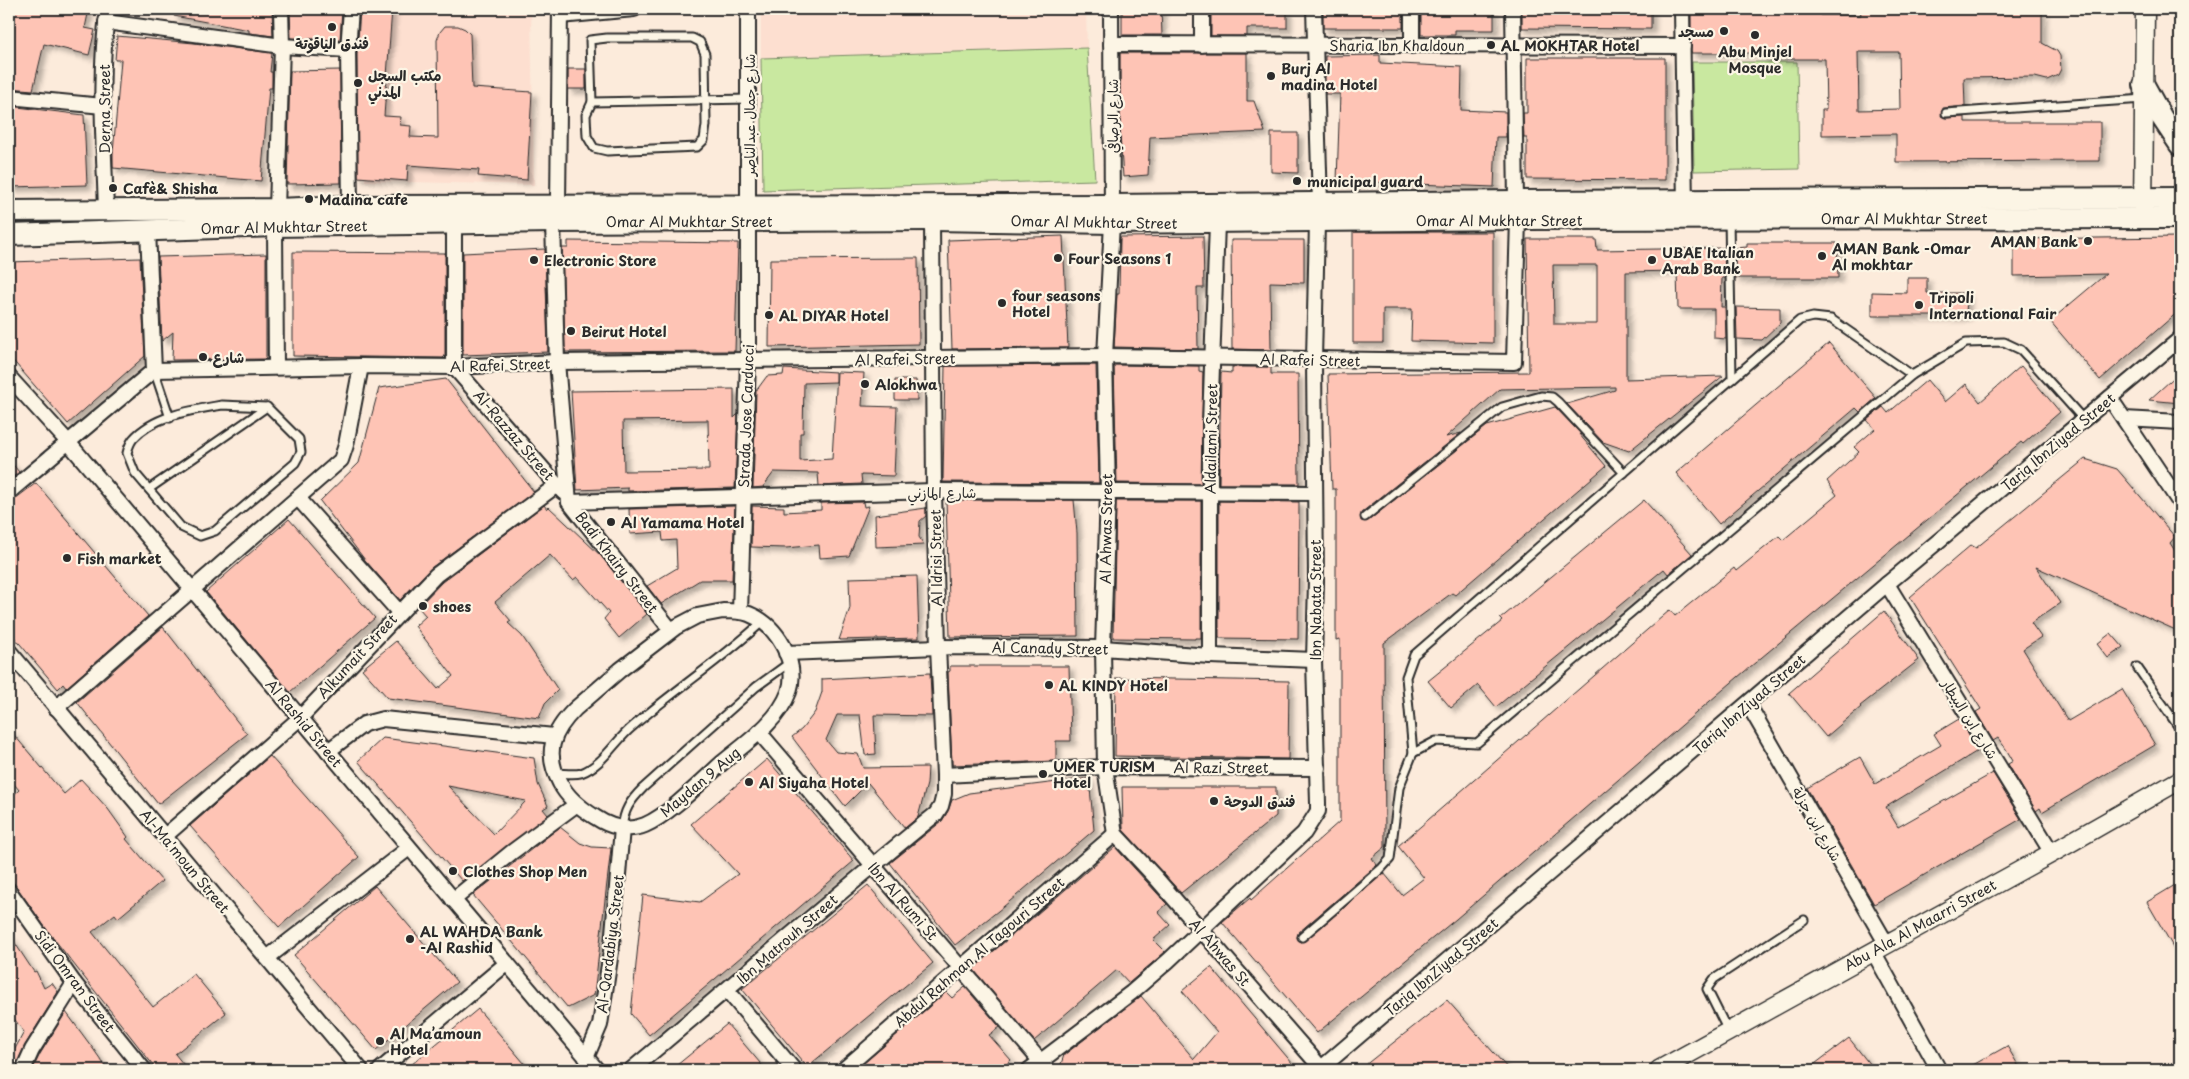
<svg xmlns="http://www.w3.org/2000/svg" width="2189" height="1079" font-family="'Playpen Sans','Playpen Sans Arabic',sans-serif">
<defs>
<filter id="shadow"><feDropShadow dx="4.5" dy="4.5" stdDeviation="2.5" flood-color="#0004"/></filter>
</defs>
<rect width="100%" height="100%" fill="#fcebdb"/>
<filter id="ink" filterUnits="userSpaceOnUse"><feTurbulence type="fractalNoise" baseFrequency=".02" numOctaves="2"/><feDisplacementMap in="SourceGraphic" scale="10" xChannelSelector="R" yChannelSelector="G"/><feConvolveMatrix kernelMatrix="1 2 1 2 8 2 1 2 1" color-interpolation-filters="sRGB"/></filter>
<g filter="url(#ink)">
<g fill="#fddfd0">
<path d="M362 9H531L534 185 365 181Z"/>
<path d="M761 9H1086L1087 48 761 58Z"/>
</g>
<g fill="#c9e8a0" stroke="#7a8a66">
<path d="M1087 48 1095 180 763 190 761 58Z"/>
<path d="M1692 62H1797L1799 169 1694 171Z"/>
</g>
<g fill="#fec4b5" stroke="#2b2b2b" fill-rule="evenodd" filter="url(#shadow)">
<path d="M9 9H89L85 28 95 30 89 55 44 44 33 90 9 88Z"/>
<path d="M175 9H272L273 36 249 33V30L174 16Z"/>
<path d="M290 9H342L340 40 291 38Z"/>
<path d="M360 9H392L384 116 401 117 400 125 411 126 410 137 438 138 437 40 440 32 445 26H458L465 29 470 34 472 88 532 92 527 180 478 176 479 170 408 165 407 181 358 177 357 55Z"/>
<path d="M1122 9H1161L1162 35H1122Z"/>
<path d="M1211 9H1287V28H1247V36H1211Z"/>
<rect x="1323" y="9" width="80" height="19"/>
<path d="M1421 9H1494V30H1455V35H1421Z"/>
<path d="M1522 9H1651V29L1522 28Z"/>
<path d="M1691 9H1776V13H1820V15H1861L1860 9H2042V43L2057 51 2060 56 2061 69 2058 75 2047 80 2035 77 1964 78 1965 106 1943 108 1941 116 1946 118 1965 117V122H2100V161L1896 162V134L1822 135V110H1826L1825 59H1763V53H1691ZM1858 52H1899L1900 109 1859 110Z"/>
<path d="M117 36 194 43 272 53 270 72H272V88H269L261 181 113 168V153L121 60H115Z"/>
<path d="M1120 53H1247V101H1254L1265 132 1150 137 1148 175 1123 177 1120 135Z"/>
<path d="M1380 55V63L1462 67 1461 110 1506 112V137H1496L1494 187 1337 181 1340 94H1325V56Z"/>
<path d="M1527 58H1665V180L1527 179V138H1524L1523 113H1527Z"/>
<rect x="568" y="69" width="18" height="20"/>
<path d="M340 70 341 183 287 184 290 71Z"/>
<path d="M9 106 84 115 87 185 9 187Z"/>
<path d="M1271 133H1298V173L1271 172Z"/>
<path d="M1353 232H1493V343L1411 341 1412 309H1383V343H1353Z"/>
<path d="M1063 236 1068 348 952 349 948 240Z"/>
<path d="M1203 236 1204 288H1197L1198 349 1114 347 1117 294H1119L1120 237Z"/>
<path d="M2180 237V310L2100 380 2050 321 2106 274 2014 276V239Z"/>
<path d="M1527 239H1596L1597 250 1724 248 1725 278H1722L1721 307H1725L1726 339 1714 338V309H1678L1677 271 1626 272V379L1723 376 1629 451 1603 442 1567 404 1615 390V387L1500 389 1446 437 1461 433 1361 513V521H1368L1487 426 1555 407 1582 435 1579 434 1606 466 1455 595 1452 593 1384 643 1385 847 1372 858 1377 865 1298 933 1297 938 1301 942 1305 941 1384 873 1402 895 1424 878 1398 846 1670 610 1675 616 1734 568 1736 571 1779 536 1783 540 1837 495 1827 481 1859 452 1854 447 1875 429 1867 420 1883 407 1888 413 1927 380 1945 402 1966 384 1980 402 2021 366 2060 412 2023 444 2021 442 1738 677 1456 919 1317 1033 1222 922 1250 898 1251 900 1340 821V639L1336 640V489H1332L1328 374 1529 372ZM1553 265H1597V324H1554Z"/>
<path d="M1231 240H1304V283L1270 282 1271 350 1232 349Z"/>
<path d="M568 241 738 243 735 351 565 352 562 248H568Z"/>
<path d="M1747 243H1837L1838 278H1735V248L1747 247Z"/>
<path d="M545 249 548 352 463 355V253Z"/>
<path d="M293 252 445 253V356L443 358 293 356Z"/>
<path d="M266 254V359L172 360 173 332 162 341 158 257Z"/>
<path d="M140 258 145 356 68 424 9 356V262Z"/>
<path d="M918 258 919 344 769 347 770 259Z"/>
<path d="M1907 278H1927V293H1967L1966 316H1872V292L1907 293Z"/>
<path d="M1736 307 1780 308V323L1762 340 1737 339Z"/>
<path d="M1829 343 1876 398 1860 412 1856 408 1719 524 1676 473Z"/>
<path d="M1096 365 1099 483 943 482 945 366Z"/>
<path d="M1114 365 1199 366V371L1203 372 1201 484 1117 483Z"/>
<path d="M1232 367H1271V374H1298L1299 484H1219L1221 372 1232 373Z"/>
<path d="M784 369 836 372V382L804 383 803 433H800V461L832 459 837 372 864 373 862 406 897 407 894 476 861 475 862 484 819 486 818 473 774 472 763 487 753 488 756 391 767 376 783 375Z"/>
<path d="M2180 372V403L2149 400Z"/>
<path d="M446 379 534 492 431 568 400 600 365 560 320 501 359 463 379 388Z"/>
<path d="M895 380H916L917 400H895Z"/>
<path d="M734 389V418L738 414 735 488 628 491V488L577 490 571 391ZM708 420 709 470 624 471 623 421Z"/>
<path d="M2085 459 2117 469 2175 537 2170 543 2180 559V632L2036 567 2060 603 2031 623 2041 637 2023 649 2068 721 2122 689 2155 745 2042 812 2040 808 2036 811 2008 764 2013 761 2006 749 1998 738 1993 741 1976 712 1981 709 1910 597 1971 545 1976 548Z"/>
<path d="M9 460 19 472 9 481Z"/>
<path d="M36 483 148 616 66 688 63 684 58 689 9 631V501L15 499Z"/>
<path d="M946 500H1074L1077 533 1078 636 950 637Z"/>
<path d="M1644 500 1692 554 1668 574 1664 569 1496 707 1478 685 1451 708 1428 681 1502 621 1500 619Z"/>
<path d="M1116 501H1201V638H1195V639L1113 638Z"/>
<path d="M1219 501 1299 502 1298 639 1219 638Z"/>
<path d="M863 502 864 507 869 506 849 556 820 558 819 545 786 548 751 547 752 506 784 507V512L821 510V503Z"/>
<path d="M544 505 547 509 549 507 601 556 647 614 619 638 604 619 609 613 577 577 573 580 550 555 495 602 511 621 508 623 522 636 558 690 545 703 539 718 388 698 362 669 396 641 438 689 453 676 415 626 426 616 418 607 442 582Z"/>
<path d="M735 506 732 580H700L661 604 647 586 677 568 676 540 663 541 662 532 630 534 629 509Z"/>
<path d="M926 508V516L920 521 919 537 924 545 876 547 875 515Z"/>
<path d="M289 519 375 618 290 692 206 592Z"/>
<path d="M917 576 919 638 839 640 850 608 849 578Z"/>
<path d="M1884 611 1919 660 1860 706 1861 707 1826 737 1789 693Z"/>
<path d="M163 627 247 734 158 804 77 702Z"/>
<path d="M2111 633 2123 647 2108 658 2097 644Z"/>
<path d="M950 666H1069L1071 741H1056V761L952 765 948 672 950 671Z"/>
<path d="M930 673 932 716 874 715 876 754 865 755 860 715H837L826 740 836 752 858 754 863 768 928 767 927 784 918 817 905 828 868 783 845 806 792 737 802 729 815 712 822 692V679Z"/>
<path d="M1116 678 1289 681 1288 759 1115 756Z"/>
<path d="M1959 719 1979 750 1886 807 1898 827 1993 773 2021 819 1874 904 1807 788 1860 757 1875 784 1941 745 1934 734Z"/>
<path d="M9 729 64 794 81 779 108 809 128 837 126 839 162 881 118 918 115 914 92 932 153 1007 194 974 226 1013 175 1054 188 1070H157L47 930 9 876V799L19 790 9 778Z"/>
<path d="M383 738 534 758 538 784 548 806 543 809 548 815 462 881 358 761ZM448 786 526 801 494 834Z"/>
<path d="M270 756 359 857 279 927 190 826Z"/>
<path d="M767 759 854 861 649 1035 631 1014 643 895 700 902 738 874 691 824Z"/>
<path d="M1089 778 1094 830 1003 907 955 945 890 863 942 821 948 811 952 800 969 793Z"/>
<path d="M1122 787H1276V816L1181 893 1123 830Z"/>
<path d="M560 827 580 843 592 847 611 848 594 995 568 1008 473 895Z"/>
<path d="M1115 847 1167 904 1158 912 1170 925 1153 940 1165 952 1129 983 1117 970 1034 1041 973 969Z"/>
<path d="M2180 882V959L2147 902Z"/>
<path d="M868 885 933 963 807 1067 742 989Z"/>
<path d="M375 886 457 982 376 1050 294 955Z"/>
<path d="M9 934 34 972 36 971 44 988 52 983 58 992 25 1045 14 1070H9V1060L24 1032 9 1012Z"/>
<path d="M1211 967 1298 1070H1059L1064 1055 1141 996 1194 1059 1217 1032 1182 991Z"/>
<path d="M965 987 1000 1027 989 1035 1011 1060 1000 1070H856L946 992 952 998Z"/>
<path d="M1447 1000 1509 1070H1359Z"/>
<path d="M478 1009 530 1070H405Z"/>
<path d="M66 1012 94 1050 108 1070H32L40 1054Z"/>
<path d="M727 1024 766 1070H671Z"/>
<path d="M1849 1038 1874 1070H1807Z"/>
<path d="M2007 1046 2021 1070H1964Z"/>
</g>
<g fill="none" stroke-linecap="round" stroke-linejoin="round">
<g stroke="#2b2b2b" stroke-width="11">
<g id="service">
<path d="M2175 9 2180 13"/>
<path d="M607 38H692L700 42 705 54 706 125 704 140 697 147 607 151 594 148 587 136 586 115 592 102 590 40Z"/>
<path d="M592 102 749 99"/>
<path d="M1946 113 2144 99"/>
<path d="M1729 219 1732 379"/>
<path d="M154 370 170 418"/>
<path d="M222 405 267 407 299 439 301 452 295 463 215 531 200 536 181 527 135 473 127 453C128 449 130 443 133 439 154 415 193 410 222 405Z"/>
<path d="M149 489 267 407"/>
<path d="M1365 517 1502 407 1541 396 1552 397 1558 402 1624 473"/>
<path d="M2137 667 2180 729"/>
<path d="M1413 753 1406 677 1414 655 1800 320 1813 317 1831 319 1912 375"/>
<path d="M555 773C563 773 574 775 581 773 603 765 615 741 632 727 674 690 722 660 763 621"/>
<path d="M622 828C624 810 630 801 643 788L756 687 789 663"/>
<path d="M1302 937 1381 869 1390 859 1399 788 1413 753 1436 741 1477 743 1912 375 1966 343 2004 342 2021 350 2084 420"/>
<path d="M1728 1031 1707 989 1714 979 1804 920"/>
</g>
</g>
<g stroke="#2b2b2b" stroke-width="18">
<g id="minor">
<path d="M1111 9 1112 223 1105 356 1108 492 1103 648 1105 767 1115 834 1156 878 1323 1070"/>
<path d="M1314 9 1320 203"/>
<path d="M1412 9V46"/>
<path d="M1513 9 1516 201"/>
<path d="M1682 9 1685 208"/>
<path d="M560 16 634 9"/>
<path d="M106 22 282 46 348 50"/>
<path d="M1111 44 1683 46"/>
<path d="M1202 45V9"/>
<path d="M9 97 103 106"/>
<path d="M558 205 560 9"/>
<path d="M350 206 348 50 351 9"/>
<path d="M277 209 282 46 281 9"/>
<path d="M106 210C104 144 98 75 108 9"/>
<path d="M553 222 557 362 569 502 671 630"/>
<path d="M454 224V367L563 492"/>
<path d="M275 226 276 367"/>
<path d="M148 230 154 370"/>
<path d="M154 370 361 366 454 367 557 362 1105 356 1514 362 1518 219"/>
<path d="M9 377 68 442 597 1070"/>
<path d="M2110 398 2180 503"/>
<path d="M2124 419 2180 422"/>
<path d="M9 492 154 370"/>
<path d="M298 498 399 612"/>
<path d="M569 502 934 491 1315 493"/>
<path d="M1887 584 2052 853"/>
<path d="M723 611C731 611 741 611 749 614 777 625 799 662 789 692 778 722 746 743 722 763 702 781 669 815 645 825 628 832 610 827 595 817 582 809 567 797 560 783 544 753 552 732 575 709L620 670 676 627 697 616Z"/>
<path d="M740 612 748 360V9"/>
<path d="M9 651 361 1070"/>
<path d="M786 653 938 647 1103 648 1210 656 1314 660"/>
<path d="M1210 656V424L1217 223"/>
<path d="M1748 704 1886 943"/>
<path d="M56 708 341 460 346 445 361 366"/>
<path d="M759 732 1048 1070"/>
<path d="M328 751 364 724 383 719 554 736"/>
<path d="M944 775 1105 767 1318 768"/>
<path d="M165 836 300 718 436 575 557 485"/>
<path d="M9 891 74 983 144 1070"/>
<path d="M453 900 512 852 577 804"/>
<path d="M1873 951 1939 1070"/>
<path d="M267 958 409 848"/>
<path d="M727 990 794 1070"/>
<path d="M586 1058 600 1025 612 945 622 828"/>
<path d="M23 1070 32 1050 74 983"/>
<path d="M380 1070 507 963"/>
<path d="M631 1070C733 985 833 897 936 814L941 806 944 794V775L938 647 934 491 932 220"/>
<path d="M843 1070 1115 834"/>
<path d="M1029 1070 1131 993 1168 961 1304 833 1318 811V803L1314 660 1316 581 1314 360 1317 222"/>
<path d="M1319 1070 1887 584 2180 339"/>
</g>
</g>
<g stroke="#2b2b2b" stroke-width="21">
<g id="tertiary">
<path d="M2143 211 2145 9"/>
<path d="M1659 1070 2052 853 2180 780"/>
</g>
</g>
<g stroke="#2b2b2b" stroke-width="24">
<g id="secondary">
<path d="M2144 85 2162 118 2180 145"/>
<path d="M9 211 277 209 350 206 1112 205 1516 201 2180 198"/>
<path d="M9 235 275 226 553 222 932 220 1112 223 1518 219 2180 218"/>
</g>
</g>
<use href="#service" stroke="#fcf5e5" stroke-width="7"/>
<use href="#minor" stroke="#fcf5e5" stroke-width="14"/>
<use href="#tertiary" stroke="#fcf5e5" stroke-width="18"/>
<use href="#secondary" stroke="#fcf5e5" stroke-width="20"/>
</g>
</g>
<g fill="#2b2b2b" stroke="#fcf5e5" stroke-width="2">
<circle cx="332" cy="27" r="5"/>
<circle cx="1724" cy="31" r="5"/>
<circle cx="1755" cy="35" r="5"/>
<circle cx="1491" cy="45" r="5"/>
<circle cx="1271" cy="76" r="5"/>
<circle cx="358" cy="83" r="5"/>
<circle cx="1297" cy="181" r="5"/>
<circle cx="113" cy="188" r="5"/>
<circle cx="309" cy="199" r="5"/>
<circle cx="2088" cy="241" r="5"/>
<circle cx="1822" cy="256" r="5"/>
<circle cx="1058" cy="258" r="5"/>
<circle cx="534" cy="260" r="5"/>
<circle cx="1652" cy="260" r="5"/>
<circle cx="1002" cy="303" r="5"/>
<circle cx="1919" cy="305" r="5"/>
<circle cx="769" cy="315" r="5"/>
<circle cx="571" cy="331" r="5"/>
<circle cx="203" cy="357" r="5"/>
<circle cx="865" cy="384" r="5"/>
<circle cx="611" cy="522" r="5"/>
<circle cx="67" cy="558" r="5"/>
<circle cx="423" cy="606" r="5"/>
<circle cx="1049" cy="685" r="5"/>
<circle cx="1043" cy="774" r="5"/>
<circle cx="749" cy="782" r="5"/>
<circle cx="1214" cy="801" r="5"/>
<circle cx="453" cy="871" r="5"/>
<circle cx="410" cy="939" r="5"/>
<circle cx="380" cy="1041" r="5"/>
</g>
<g text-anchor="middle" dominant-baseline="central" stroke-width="4.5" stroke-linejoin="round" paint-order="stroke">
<g font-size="14" font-weight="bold" fill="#2b2b2b" stroke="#fcf5e5" text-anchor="start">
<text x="1714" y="31" text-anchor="end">مسجد</text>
<text x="332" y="43" text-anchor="middle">فندق الياقوتة</text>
<text x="1501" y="45">AL MOKHTAR Hotel</text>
<text x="1755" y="51" text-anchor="middle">Abu Minjel<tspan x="1755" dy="16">Mosque</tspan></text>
<text x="1281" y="68">Burj Al<tspan x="1281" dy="16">madina Hotel</tspan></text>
<text x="368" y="75">مكتب السجل<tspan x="368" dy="16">المدني</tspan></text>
<text x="1307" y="181">municipal guard</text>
<text x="123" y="188">Cafè&amp; Shisha</text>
<text x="319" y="199">Madina cafe</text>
<text x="2078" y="241" text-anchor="end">AMAN Bank</text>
<text x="1832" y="248">AMAN Bank -Omar<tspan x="1832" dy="16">Al mokhtar</tspan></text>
<text x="1662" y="252">UBAE Italian<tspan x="1662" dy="16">Arab Bank</tspan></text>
<text x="1068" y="258">Four Seasons 1</text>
<text x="544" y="260">Electronic Store</text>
<text x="1012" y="295">four seasons<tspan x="1012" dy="16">Hotel</tspan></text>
<text x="1929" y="297">Tripoli<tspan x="1929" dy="16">International Fair</tspan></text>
<text x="779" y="315">AL DIYAR Hotel</text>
<text x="581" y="331">Beirut Hotel</text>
<text x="213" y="357">شارع</text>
<text x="875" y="384">Alokhwa</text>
<text x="621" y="522">Al Yamama Hotel</text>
<text x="77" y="558">Fish market</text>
<text x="433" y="606">shoes</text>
<text x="1059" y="685">AL KINDY Hotel</text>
<text x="1053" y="766">UMER TURISM<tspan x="1053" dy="16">Hotel</tspan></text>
<text x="759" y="782">Al Siyaha Hotel</text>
<text x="1224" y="801">فندق الدوحة</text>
<text x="463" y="871">Clothes Shop Men</text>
<text x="420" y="931">AL WAHDA Bank<tspan x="420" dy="16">-Al Rashid</tspan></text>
<text x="390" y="1033">Al Ma’amoun<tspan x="390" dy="16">Hotel</tspan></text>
</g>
<g font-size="14" fill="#2b2b2b" stroke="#fcf5e5">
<text x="1397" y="45">Sharia Ibn Khaldoun</text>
<text transform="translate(104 109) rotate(-90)">Derna Street</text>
<text transform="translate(749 115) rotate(-90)">شارع جمال عبدالناصر</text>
<text transform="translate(1112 116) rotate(-90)">شارع الرصافي</text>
<text x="1904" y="218">Omar Al Mukhtar Street</text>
<text x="1499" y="220">Omar Al Mukhtar Street</text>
<text x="689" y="221">Omar Al Mukhtar Street</text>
<text transform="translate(1094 222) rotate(1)">Omar Al Mukhtar Street</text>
<text transform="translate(284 227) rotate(-1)">Omar Al Mukhtar Street</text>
<text transform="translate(905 359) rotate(-1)">Al Rafei Street</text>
<text transform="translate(1310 360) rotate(1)">Al Rafei Street</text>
<text transform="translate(500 365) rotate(-2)">Al Rafei Street</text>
<text transform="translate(746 416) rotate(-88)">Strada Jose Carducci</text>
<text transform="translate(514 435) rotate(49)">Al-Razzaz Street</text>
<text transform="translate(1211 439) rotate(-89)">Aldailami Street</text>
<text transform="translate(2058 442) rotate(-40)">Tariq IbnZiyad Street</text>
<text x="942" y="492">شارع المازني</text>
<text transform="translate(1106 529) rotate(-89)">Al Ahwas Street</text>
<text transform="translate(936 558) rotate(-91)">Al Idrisi Street</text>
<text transform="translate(617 562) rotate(52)">Badi Khairy Street</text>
<text transform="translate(1315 600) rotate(-90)">Ibn Nabata Street</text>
<text transform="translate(1050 648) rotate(1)">Al Canady Street</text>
<text transform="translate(357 656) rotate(-47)">Alkumait Street</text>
<text transform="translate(1749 704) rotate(-41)">Tariq IbnZiyad Street</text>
<text transform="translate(1970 719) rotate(58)">شارع ابن البيطار</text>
<text transform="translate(304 723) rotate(50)">Al Rashid Street</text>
<text x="1221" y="767">Al Razi Street</text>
<text transform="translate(700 782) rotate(-40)">Maydan 9 Aug</text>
<text transform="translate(1817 824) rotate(60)">شارع ابن جزلة</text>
<text transform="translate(185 861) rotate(50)">Al-Ma'moun Street</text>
<text transform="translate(903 901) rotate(49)">Ibn Al Rumi St</text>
<text transform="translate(1920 925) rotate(-29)">Abu Ala Al Maarri Street</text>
<text transform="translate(787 939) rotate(-41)">Ibn Matrouh Street</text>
<text transform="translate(610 944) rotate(-83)">Al-Qardabiya Street</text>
<text transform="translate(979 952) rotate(-41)">Abdul Rahman Al Tagouri Street</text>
<text transform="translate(1220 952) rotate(49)">Al Ahwas St</text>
<text transform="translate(1441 967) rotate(-40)">Tariq IbnZiyad Street</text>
<text transform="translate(75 981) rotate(53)">Sidi Omran Street</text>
</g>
</g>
<rect width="2189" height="1079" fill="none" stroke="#fcf5e5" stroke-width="30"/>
<rect x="15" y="15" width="2159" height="1049" fill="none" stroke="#2b2b2b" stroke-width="2" filter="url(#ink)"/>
</svg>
